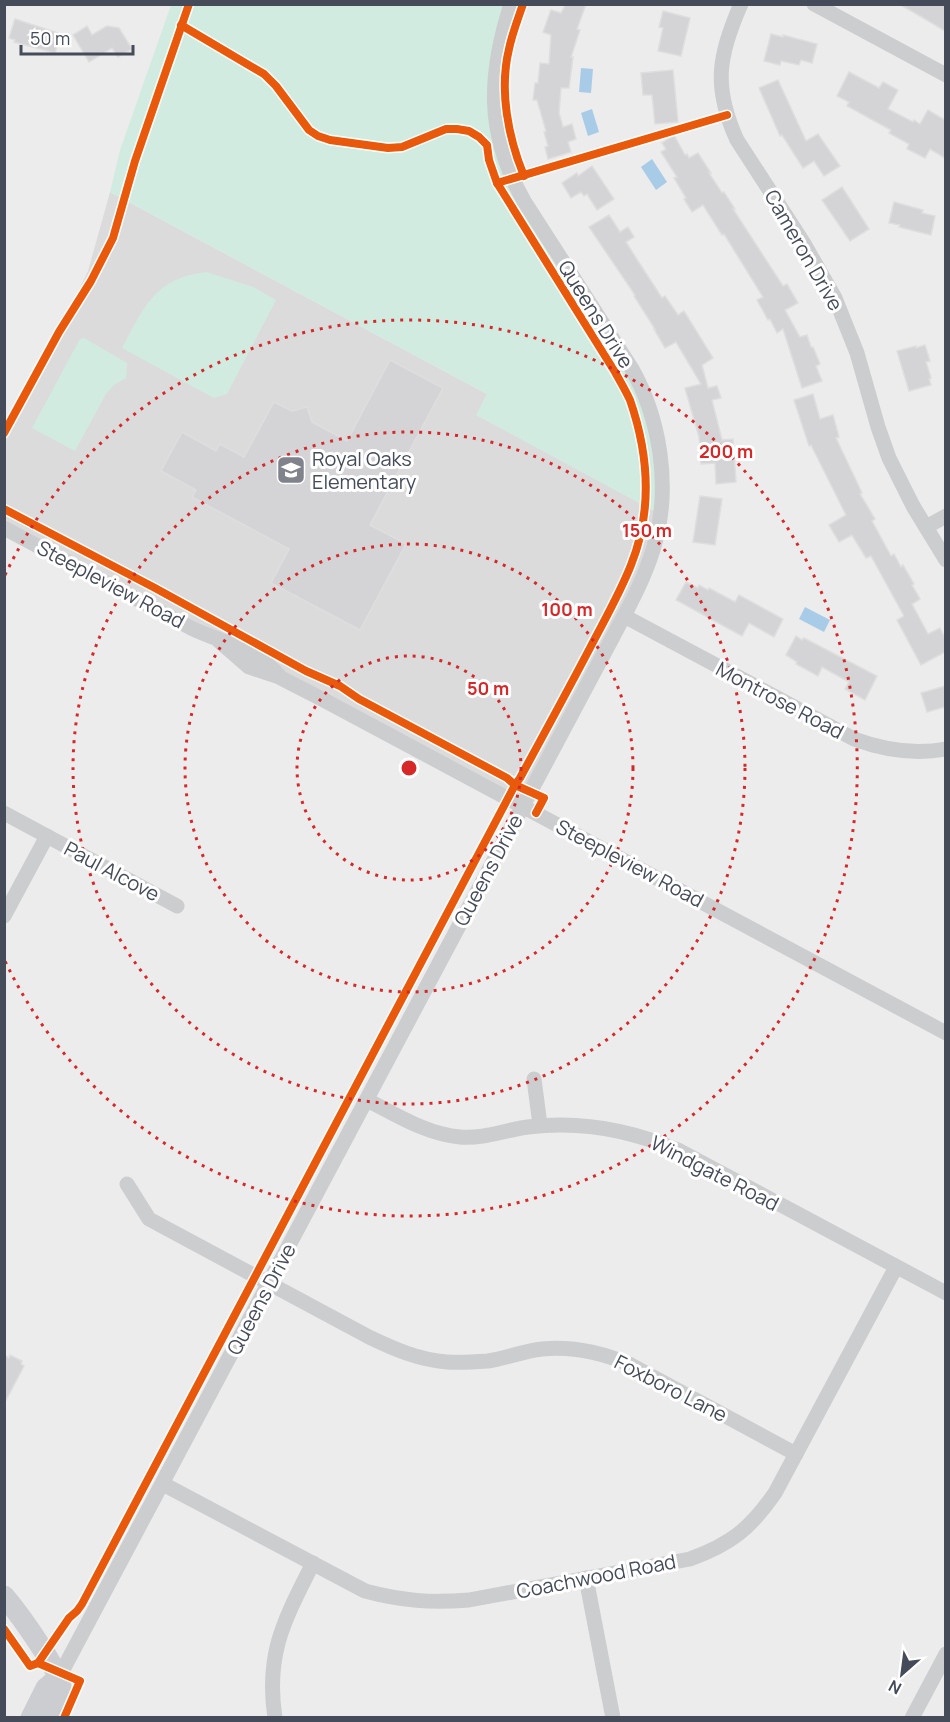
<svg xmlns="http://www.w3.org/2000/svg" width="950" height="1722" font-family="Manrope,sans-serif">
<rect width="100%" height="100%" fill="#edecec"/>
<path fill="#dbdbdc" d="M110 192 487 394 477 415 660 514 658 531 522 806 5 528V433L59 332 88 271Z"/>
<g fill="#d2ebe0">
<path d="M171 5H511L501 35 500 145 645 398 660 514 476 415 487 394 110 192 120 150Z"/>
<path d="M206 272 253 287 276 300 227 394 214 398 122 348C144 307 155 278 206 272Z"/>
<path d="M84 338 127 363 126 378 114 385 106 394 75 451 32 428 80 339Z"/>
</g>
<g fill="#a8cce7">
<path d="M581 68 593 69 591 93 579 92Z"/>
<path d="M592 109 599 132 588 136 581 113Z"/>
<path d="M652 159 667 182 656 190 641 167Z"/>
<path d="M805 607 830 620 824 632 799 619Z"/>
</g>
<g fill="#d4d4d7" stroke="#dededf" stroke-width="1.5">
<path d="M566 4H586L577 29 580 30 571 57H573L569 88H561L559 113 563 127 572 124 576 139 568 142 571 152 548 159 545 147 548 146 544 132 546 131 537 100H533L535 83H538L540 63 549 64 551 35 543 32 551 10 561 13Z"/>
<path d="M899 4H945V31L920 16Z"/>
<path d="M663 11 690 18 681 56 658 51 663 28 659 27Z"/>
<path d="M15 19 61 34 55 53 14 42 15 40 9 38Z"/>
<path d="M87 26 92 35 107 26 119 28 132 49 118 57 112 48 89 62 73 35Z"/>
<path d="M771 34 783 37V35L817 44 812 63 801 60 799 65 781 61 780 65 764 61Z"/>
<path d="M673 70 678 122 655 124 652 95H643L641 73Z"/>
<path d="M849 72 879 88 883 82 898 90 888 109 913 122 914 120 920 124 928 110 945 120V158L930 149 925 158 907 149 909 144 889 133 891 130 847 106 849 102 837 96Z"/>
<path d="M778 80 806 141 818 134 840 166 824 176 814 161 803 168 782 135 780 136 759 88Z"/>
<path d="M674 135 685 155 687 154 689 158 698 153 711 173H709L722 193 724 192 735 209H733L783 286 787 284 798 303 785 310 800 337 807 335 811 347H813L820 364 816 366 822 381 802 388 783 329 777 333 770 319 768 320 757 300 763 297 724 234 722 235 703 205 692 212 684 199 686 198 674 178 677 177 661 152 666 149 662 143Z"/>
<path d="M592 166 614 199 597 210 587 194 584 196 581 192 571 198 562 183 577 173 578 176Z"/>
<path d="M842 187 869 229 850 241 822 200Z"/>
<path d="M894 202 923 210 922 213 935 216 931 235 899 227 900 225 889 223Z"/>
<path d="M609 215 620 232 628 227 634 237 626 242 636 258 662 298 665 296 678 315 684 311 713 358 702 365 708 388 717 386 721 398 712 400 722 440 733 439 736 482 716 484 715 463 701 464 699 437 685 388 701 384 676 342 665 348 654 329H655L634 296 635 295 589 227Z"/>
<path d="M925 345 930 361 926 362 931 378 929 379 931 385 909 391 897 351 916 346V348Z"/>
<path d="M390 360 443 388 370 525 406 544 360 630 271 583 289 549 192 497 196 490 161 471 182 432 216 451 220 444 244 457 274 402 292 411 307 407 312 422 347 441Z"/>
<path d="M813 394 820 419 833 415 839 437 836 438 862 493 860 494 875 519 872 521 891 556 894 554 901 567 903 565 914 584 912 585 920 599 912 604 928 634 940 628 945 638V652L921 665 897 620 904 616 871 556 866 558 852 535 839 542 829 525 846 515 811 445 809 446 794 400Z"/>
<path d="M700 496 722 499 715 545 693 542Z"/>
<path d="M686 582 698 588 699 585 708 590 709 588 735 602 739 595 783 619 774 637 749 623 742 636 676 600Z"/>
<path d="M796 636 802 640 804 638 877 676 865 700 845 689 849 682 822 667 818 676 796 664 797 662 786 655Z"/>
<path d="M945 686V707L927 712 921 693Z"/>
<path d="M4 1355 9 1358 10 1355 22 1361 21 1364 24 1366 4 1404Z"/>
</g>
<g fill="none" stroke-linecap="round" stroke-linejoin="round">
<g stroke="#cbcdcf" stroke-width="15">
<path d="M741 4C718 56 713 87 737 140L803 242 835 298 857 353 878 427 889 458 913 506 946 560"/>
<path d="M814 4 946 75"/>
<path d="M926 527 946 516"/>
<path d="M4 528 191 628C224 644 256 647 280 677"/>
<path d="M624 616 854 739C884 750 914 755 946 749"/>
<path d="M218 640 249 667 279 677 320 698 946 1033"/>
<path d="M4 813 177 906"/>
<path d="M4 916 47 836"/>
<path d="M534 1079 540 1125"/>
<path d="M367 1100C397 1115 426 1134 460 1137 484 1139 505 1130 528 1127 582 1120 631 1130 680 1151L946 1293"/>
<path d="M127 1184 149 1219 369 1337C394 1349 419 1360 447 1362 460 1363 475 1362 488 1361 506 1358 524 1351 542 1349 573 1346 603 1353 631 1365L796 1454"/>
<path d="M163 1484 365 1591C403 1601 430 1603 469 1600L690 1559C731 1544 750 1529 775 1493L896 1267"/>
<path d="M586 1578 613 1718"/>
<path d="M59 1677 624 616C637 591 649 567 656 539 670 484 660 419 632 369L524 201C486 134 488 76 511 4"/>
<path d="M275 1718C265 1653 285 1619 313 1563"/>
<path d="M912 1718 946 1654"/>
</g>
<g stroke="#cbcdd1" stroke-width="21">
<path d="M4 1596C17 1611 60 1670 61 1687 62 1697 55 1708 51 1718"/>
<path d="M31 1718 46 1688 59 1677"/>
</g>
<g stroke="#fff" stroke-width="11">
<g id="cycleway">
<path d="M523 4C518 19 512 34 509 49 499 90 508 137 524 176"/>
<path d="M497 183 727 115"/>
<path d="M4 433 59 332 91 281 113 238 135 161 189 4"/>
<path d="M4 509 155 588 306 671 340 686 359 699 507 778 515 785 544 798 536 813"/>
<path d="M4 1629 30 1666 38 1663 80 1681 64 1718"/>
<path d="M38 1663 69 1618 77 1611 82 1604 515 785 520 778C544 734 568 690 591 646 605 619 620 593 631 565 653 510 649 455 630 400 626 391 620 381 615 372L497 183 489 160 487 145 479 137 469 131 457 129H446L402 147 388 148 330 140 318 136 309 130 276 86 264 74 181 25"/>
</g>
</g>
<use href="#cycleway" stroke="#e8590c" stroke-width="8"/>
</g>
<g fill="none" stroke="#d62828" stroke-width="3" stroke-dasharray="3 6">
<circle cx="409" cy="768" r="112"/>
<circle cx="409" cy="768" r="224"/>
<circle cx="409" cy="768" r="336"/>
<path d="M5 575A448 448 0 1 1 5 961"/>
</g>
<defs>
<g id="school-square" transform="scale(1.5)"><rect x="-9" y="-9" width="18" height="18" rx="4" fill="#80838c" stroke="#fff"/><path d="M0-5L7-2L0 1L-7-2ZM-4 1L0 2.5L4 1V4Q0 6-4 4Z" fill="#fff"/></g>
</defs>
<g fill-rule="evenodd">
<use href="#school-square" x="291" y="470"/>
</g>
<g text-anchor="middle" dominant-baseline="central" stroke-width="6" stroke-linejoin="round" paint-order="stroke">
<g font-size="20" fill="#454b58" stroke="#fff">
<text transform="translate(804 250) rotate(60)">Cameron Drive</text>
<text transform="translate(596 314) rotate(58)">Queens Drive</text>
<text transform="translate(111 584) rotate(28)">Steepleview Road</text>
<text transform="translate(780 700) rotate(28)">Montrose Road</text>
<text transform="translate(630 863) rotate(28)">Steepleview Road</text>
<text transform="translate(488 870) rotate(-62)">Queens Drive</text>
<text transform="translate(112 871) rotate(28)">Paul Alcove</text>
<text transform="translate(715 1173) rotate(27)">Windgate Road</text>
<text transform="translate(261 1299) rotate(-62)">Queens Drive</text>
<text transform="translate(671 1388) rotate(27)">Foxboro Lane</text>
<text transform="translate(596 1576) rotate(-11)">Coachwood Road</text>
</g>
<g font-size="20" fill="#454b58" stroke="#fff" text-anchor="start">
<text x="312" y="458">Royal Oaks<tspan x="312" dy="23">Elementary</tspan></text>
</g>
</g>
<circle cx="409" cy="768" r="9" fill="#d62828" stroke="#fff" stroke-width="3"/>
<g font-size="18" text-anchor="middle" font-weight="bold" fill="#d62828" stroke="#fff" stroke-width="6" stroke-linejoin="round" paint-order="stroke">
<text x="726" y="458">200 m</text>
<text x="647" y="537">150 m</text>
<text x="567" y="616">100 m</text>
<text x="488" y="695">50 m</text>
</g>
<rect width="950" height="1722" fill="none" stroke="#454b58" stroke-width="12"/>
<g transform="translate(902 1674) rotate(208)" stroke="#ffffff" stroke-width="4.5" paint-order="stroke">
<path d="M0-4.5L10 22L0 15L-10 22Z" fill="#454b58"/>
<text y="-9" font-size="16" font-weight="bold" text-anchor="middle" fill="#454b58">N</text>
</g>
<path d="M21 45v9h112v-9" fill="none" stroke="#454b58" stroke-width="3"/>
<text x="30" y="45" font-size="18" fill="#454b58" stroke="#ffffff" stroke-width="4.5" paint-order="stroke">50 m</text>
</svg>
